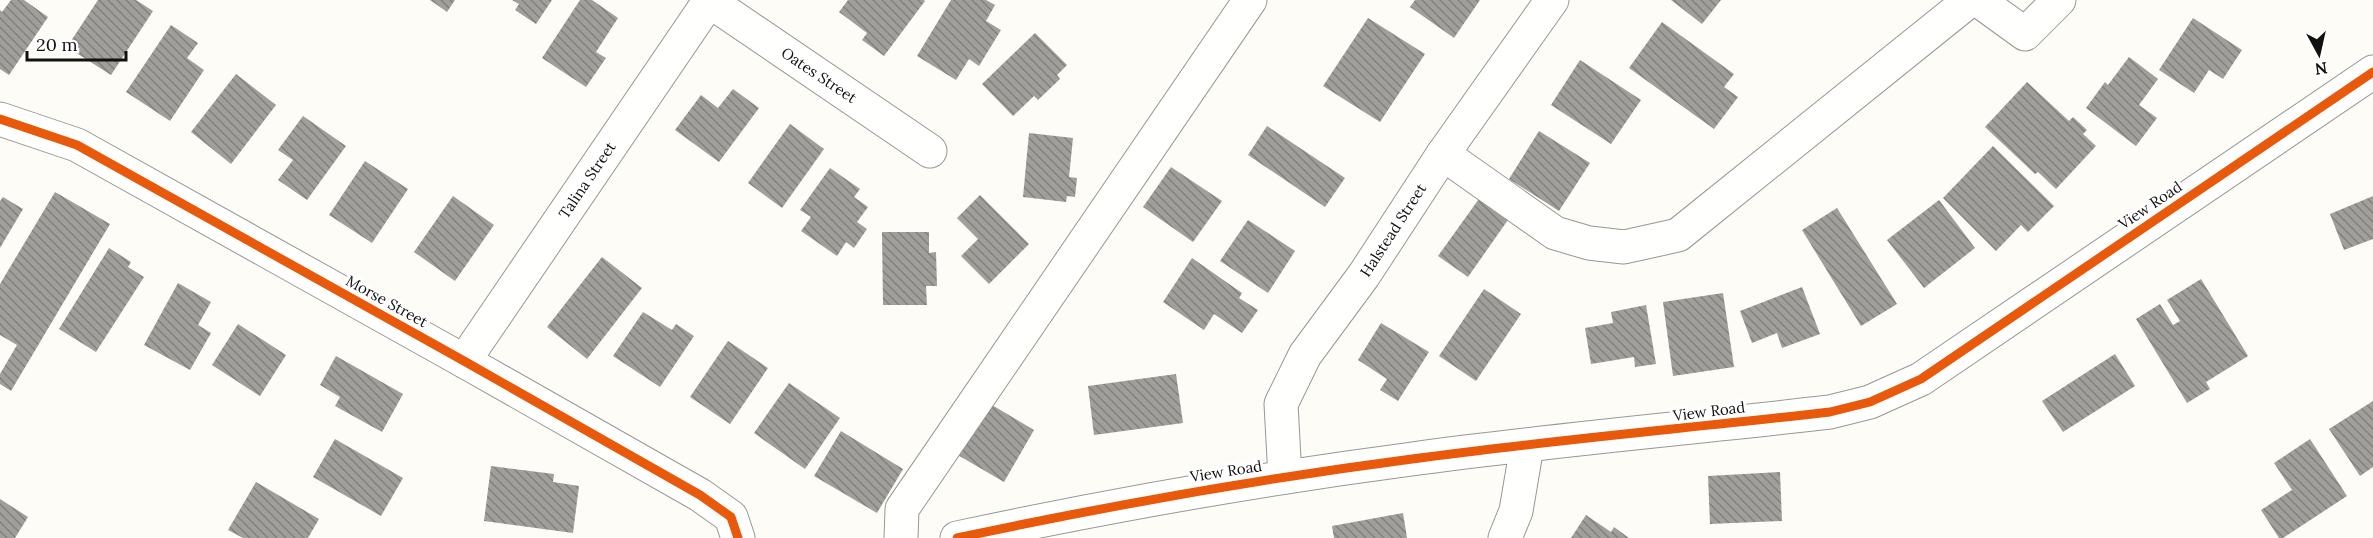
<svg xmlns="http://www.w3.org/2000/svg" width="2373" height="538" font-family="Lora,serif">
<defs>
<pattern id="building-back-hatch" width="6" height="6" patternUnits="userSpaceOnUse" patternTransform="scale(1.5)"><rect width="6" height="6" fill="#a19f9c"/><path d="M-1 5l2 2M0 0l6 6M5-1l2 2" fill="none" stroke="#82807e"/></pattern>
</defs>
<rect width="100%" height="100%" fill="#fdfcf7"/>
<g fill="url(#building-back-hatch)">
<path d="M11 0H24L48 17 9 75 0 69V10L2 12Z"/>
<path d="M98 0H136L153 11 111 75 67 47Z"/>
<path d="M430 0H455L447 12Z"/>
<path d="M512 0H552L536 24 515 10 519 4Z"/>
<path d="M580 0H592L618 18 596 52 606 58 586 87 542 58Z"/>
<path d="M848 0H924L925 1 884 56 862 40 867 33 839 12Z"/>
<path d="M951 0H986L995 5 986 21 1001 30 979 66 969 59 956 80 917 56Z"/>
<path d="M1415 0H1480L1454 38 1410 7Z"/>
<path d="M1671 0H1721L1702 24Z"/>
<path d="M1368 18 1425 54 1380 122 1323 86Z"/>
<path d="M2193 18 2242 50 2223 79 2209 70 2194 93 2159 70Z"/>
<path d="M1662 22 1734 74 1724 87 1738 97 1714 129 1629 68Z"/>
<path d="M171 25 198 43 187 58 204 70 170 121 126 92Z"/>
<path d="M1035 33 1067 65 1057 75 1060 79 1038 100 1034 96 1013 116 982 84Z"/>
<path d="M2129 57 2158 79 2139 105 2157 118 2136 146 2086 108 2105 82 2108 85Z"/>
<path d="M1580 60 1641 100 1611 144 1551 105Z"/>
<path d="M236 74 276 105 231 164 191 132Z"/>
<path d="M2027 82 2069 121 2073 117 2087 130 2083 134 2096 146 2056 189 2038 172 2035 174 1985 127Z"/>
<path d="M733 89 759 108 719 162 675 130 701 95 718 108Z"/>
<path d="M303 116 346 146 307 200 278 180 293 160 278 150Z"/>
<path d="M790 124 824 149 782 208 748 183Z"/>
<path d="M1267 126 1345 178 1325 207 1248 155Z"/>
<path d="M1539 131 1590 163 1559 211 1509 179Z"/>
<path d="M1029 133 1073 138 1069 177 1077 178 1075 197 1067 196 1066 202 1023 197Z"/>
<path d="M1993 146 2054 206 2028 232 2021 225 1996 251 1943 198Z"/>
<path d="M365 161 408 189 372 243 329 215Z"/>
<path d="M1171 167 1222 201 1193 242 1143 207Z"/>
<path d="M830 168 860 189 854 197 868 207 857 222 867 229 854 248 846 242 837 256 801 231 811 217 800 210Z"/>
<path d="M55 192 110 224 11 391 0 384V374L17 345 0 335V284Z"/>
<path d="M980 195 1029 244 989 284 961 256 978 239 957 218Z"/>
<path d="M453 196 494 225 455 281 414 252Z"/>
<path d="M1481 196 1510 217 1468 277 1438 256Z"/>
<path d="M2373 196V239L2344 250 2330 214Z"/>
<path d="M3 197 23 209 0 248V201Z"/>
<path d="M1939 200 1975 248 1924 288 1887 240Z"/>
<path d="M1837 208 1897 304 1861 326 1802 230Z"/>
<path d="M1248 220 1295 251 1268 293 1220 261Z"/>
<path d="M882 232H929V253L936 252 937 286H926L927 305H883Z"/>
<path d="M109 248 131 262 128 267 144 277 96 352 59 329Z"/>
<path d="M602 257 642 288 587 359 547 327Z"/>
<path d="M1192 258 1242 293 1239 298 1258 310 1242 333 1214 314 1204 330 1163 302Z"/>
<path d="M2201 279 2248 356 2206 382 2210 389 2187 403 2136 319 2160 304 2173 325 2180 321 2167 300Z"/>
<path d="M178 283 211 302 198 325 211 333 190 370 144 345Z"/>
<path d="M1802 287 1820 334 1782 348 1777 333 1752 343 1740 311Z"/>
<path d="M1484 289 1521 314 1476 381 1439 356Z"/>
<path d="M1723 293 1734 367 1673 376 1663 302Z"/>
<path d="M1646 305 1656 364 1635 367 1634 357 1591 364 1585 328 1613 323 1611 312Z"/>
<path d="M643 312 672 330 676 324 694 336 660 387 613 356Z"/>
<path d="M1381 323 1429 352 1398 401 1380 390 1387 379 1358 360Z"/>
<path d="M238 324 286 355 260 396 212 365Z"/>
<path d="M728 341 768 368 730 424 690 397Z"/>
<path d="M2115 354 2135 386 2063 432 2042 401Z"/>
<path d="M336 356 403 394 382 432 335 406 340 397 320 385Z"/>
<path d="M1176 374 1183 423 1094 435 1088 386Z"/>
<path d="M789 383 840 418 805 469 754 433Z"/>
<path d="M2373 401V467L2360 476 2329 429Z"/>
<path d="M987 402 1034 430 1004 482 956 454Z"/>
<path d="M841 431 903 469 877 513 814 476Z"/>
<path d="M335 439 403 478 381 516 313 477Z"/>
<path d="M2310 439 2347 496 2283 538H2279L2261 510 2292 490 2274 463Z"/>
<path d="M491 466 554 474 553 482 579 486 573 533 484 521Z"/>
<path d="M1780 472 1782 521 1710 524 1708 476Z"/>
<path d="M256 482 319 519 308 538H243L228 530Z"/>
<path d="M0 499 28 517 15 538H0Z"/>
<path d="M1403 513 1407 538H1334L1332 526Z"/>
<path d="M1586 515 1611 532 1614 527 1629 538H1571Z"/>
</g>
<g fill="none" stroke-linecap="round" stroke-linejoin="round">
<g stroke="#979795" stroke-width="35">
<g id="minor">
<path d="M708 0 930 151"/>
<path d="M1978 0 2025 34 2059 0"/>
<path d="M0 119 77 145 464 361 700 495 731 517 738 538"/>
<path d="M1443 154 1555 233 1589 243 1624 247 1678 235 1970 0"/>
<path d="M464 361 710 0"/>
<path d="M1285 477 1281 404 1305 355 1364 275 1443 154 1552 0"/>
<path d="M901 538 902 509 1250 0"/>
<path d="M957 538C1107 506 1259 479 1412 459 1551 440 1691 428 1830 412L1870 402 1921 379 2373 72"/>
<path d="M1505 538 1516 511 1527 446"/>
</g>
</g>
<use href="#minor" stroke="#fffffe" stroke-width="33"/>
<g stroke="#fff" stroke-width="13">
<g id="cycleway">
<path d="M0 119 77 145 464 361 700 495 731 517 738 538"/>
<path d="M957 538C1107 506 1259 479 1412 459 1551 440 1691 428 1830 412L1870 402 1921 379 2373 72"/>
</g>
</g>
<use href="#cycleway" stroke="#e8590c" stroke-width="9"/>
</g>
<g text-anchor="middle" dominant-baseline="central" stroke-width="6" stroke-linejoin="round" paint-order="stroke">
<g font-size="15" fill="#111" stroke="#fff">
<text transform="translate(819 75) rotate(34)">Oates Street</text>
<text transform="translate(587 180) rotate(-56)">Talina Street</text>
<text transform="translate(2150 205) rotate(-34)">View Road</text>
<text transform="translate(1393 230) rotate(-57)">Halstead Street</text>
<text transform="translate(387 301) rotate(29)">Morse Street</text>
<text transform="translate(1709 411) rotate(-7)">View Road</text>
<text transform="translate(1226 471) rotate(-9)">View Road</text>
</g>
</g>
<g transform="translate(2319 54) rotate(172)" stroke="#ffffff" stroke-width="4.5" paint-order="stroke">
<path d="M0-4.5L10 22L0 15L-10 22Z" fill="#111111"/>
<text y="-9" font-size="16" font-weight="bold" text-anchor="middle" fill="#111111">N</text>
</g>
<path d="M27 51v9h99v-9" fill="none" stroke="#111111" stroke-width="3"/>
<text x="36" y="51" font-size="18" fill="#111111" stroke="#ffffff" stroke-width="4.5" paint-order="stroke">20 m</text>
</svg>
